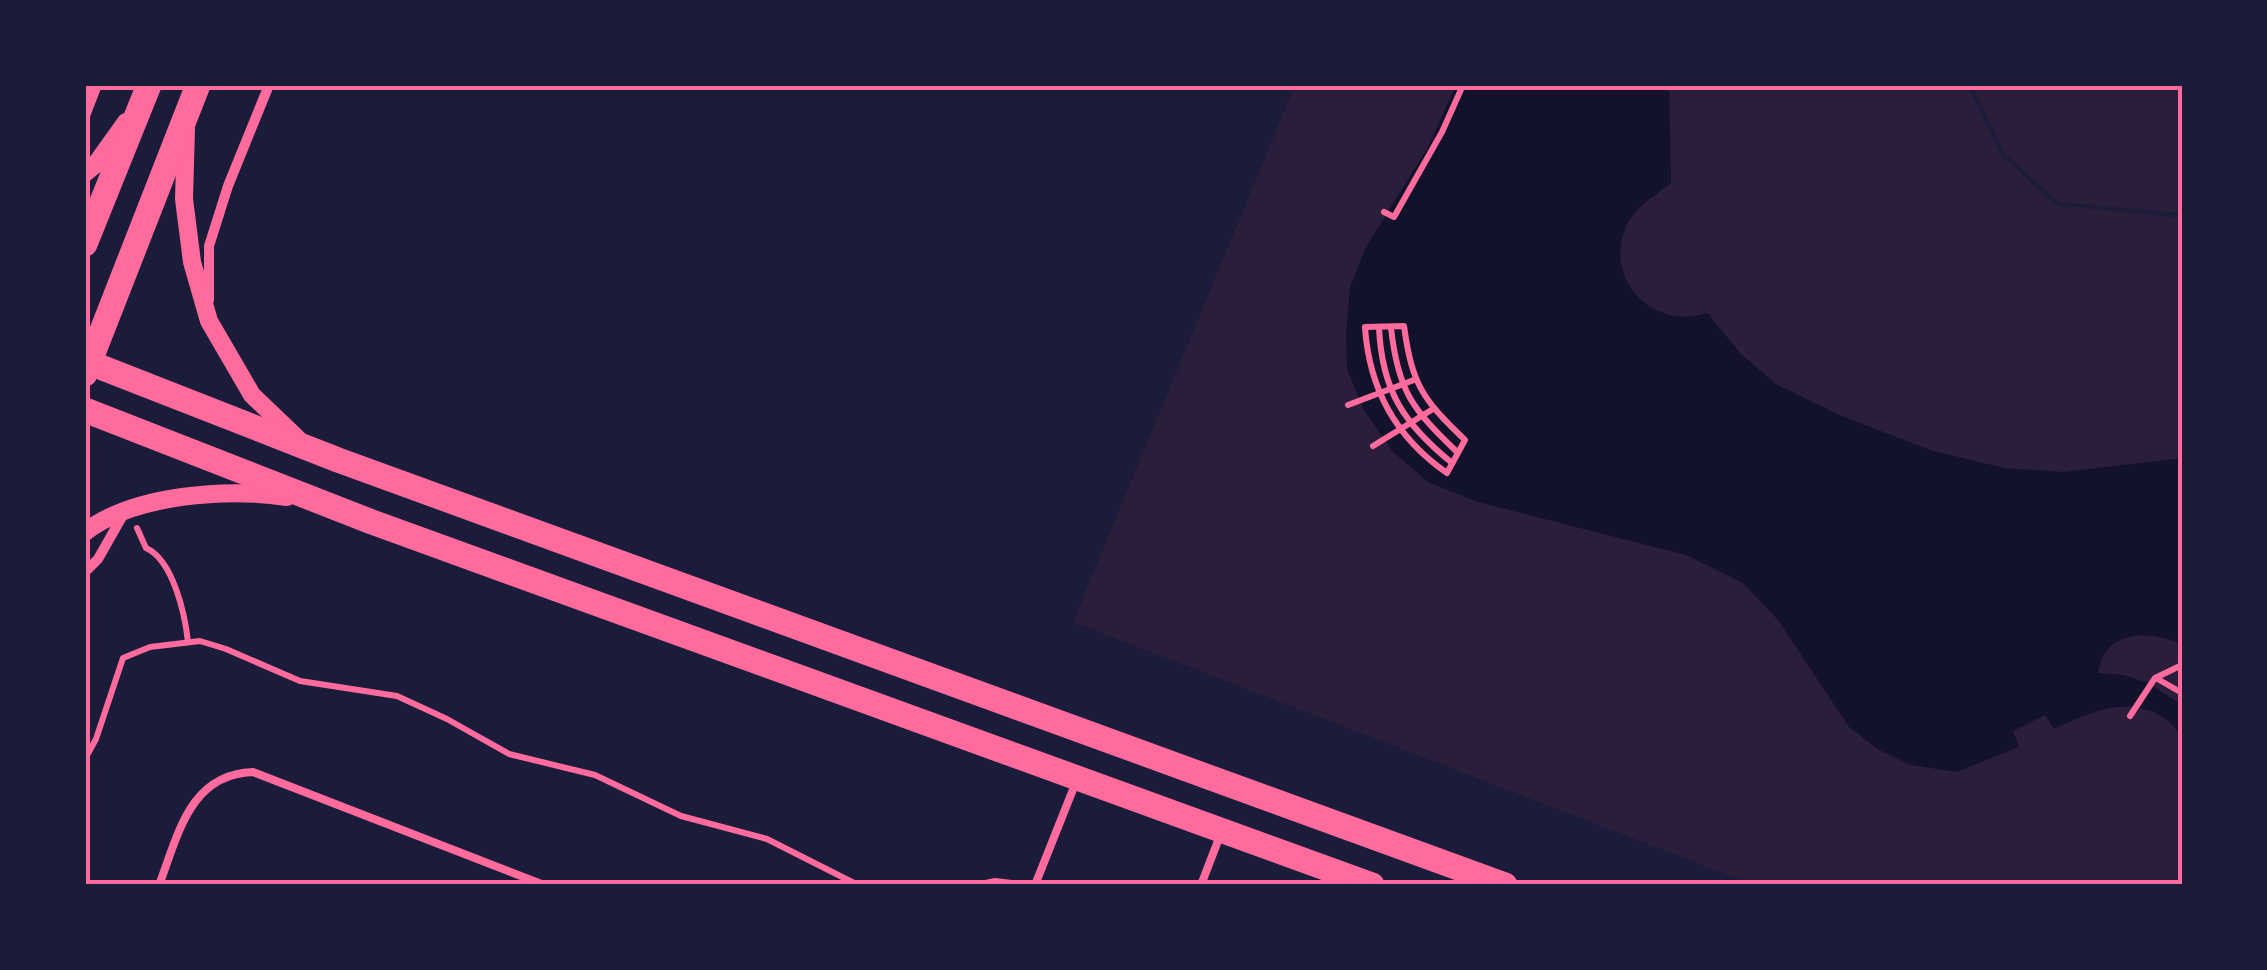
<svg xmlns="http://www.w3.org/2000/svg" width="2267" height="970" font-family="'PT Sans',sans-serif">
<rect width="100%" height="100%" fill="#1b1b3a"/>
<g fill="#2a1e3b">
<path d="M1295 85H1967L2001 155 2055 205 2182 218V885H1754L1073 622Z"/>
<path d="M1972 85H2182V213L2059 202 2005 154Z"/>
</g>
<path fill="#12122b" d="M1456 85H1669L1671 183C1654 197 1635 206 1626 227 1603 280 1654 331 1707 313L1741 354 1776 384 1837 414 1930 450 2004 468 2064 472 2182 458V644C2149 631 2105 628 2098 673L2124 675 2148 683 2182 705V736C2146 688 2097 708 2054 729L2045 715 2013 731 2019 746 2016 748 1957 772 1911 765 1879 750 1849 727 1778 620 1743 583 1686 555 1478 502 1428 482 1393 452 1364 410 1347 369 1346 335 1350 287 1366 247 1427 149Z"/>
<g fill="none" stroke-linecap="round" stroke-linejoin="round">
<g stroke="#ff6b9d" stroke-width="6">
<path d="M1384 212 1394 217 1442 132 1463 85"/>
<path d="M1404 326C1412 384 1422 399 1465 440L1447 473C1395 437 1369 389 1365 327Z"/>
<path d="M1379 328C1382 391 1404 424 1452 463"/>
<path d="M1391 328C1398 391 1412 409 1457 452"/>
<path d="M1348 405 1414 380"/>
<path d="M1373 446 1433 409"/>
<path d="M137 528 146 548C173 560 185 614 188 642"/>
<path d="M2156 678 2182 693"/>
<path d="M2130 716 2155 678 2182 665"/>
<path d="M85 759 96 739 123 658 150 647 200 641 226 649 300 681 397 696 447 719 509 754 595 775 681 816 767 839 858 885"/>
<path d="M976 885 995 881 1020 884"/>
</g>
<g stroke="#ff6b9d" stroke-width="8">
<path d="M159 885C178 836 189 774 253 772L544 885"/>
<path d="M1035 885 1076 782"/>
<path d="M1201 885 1221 833"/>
</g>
<g stroke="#ff6b9d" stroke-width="10">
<path d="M85 116 97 85"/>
<path d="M209 300V246L228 186 269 85"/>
<path d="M85 572 98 559 123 515"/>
</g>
<g stroke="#ff6b9d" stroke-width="18">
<path d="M186 129 184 199 192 262 209 321 252 395 298 439"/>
<path d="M85 173 96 164 126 122"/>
<path d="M85 532C135 494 227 488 287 497"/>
</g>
<g stroke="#ff6b9d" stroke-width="25">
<path d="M85 244 149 85"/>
<path d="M85 361 338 460 1505 885"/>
<path d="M85 374 198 85"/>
<path d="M85 410 372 522 1372 885"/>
</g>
</g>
<rect width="2267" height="970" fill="none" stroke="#1b1b3a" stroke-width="175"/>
<rect x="88" y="88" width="2092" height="794" fill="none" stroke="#ff6b9d" stroke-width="4"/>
</svg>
